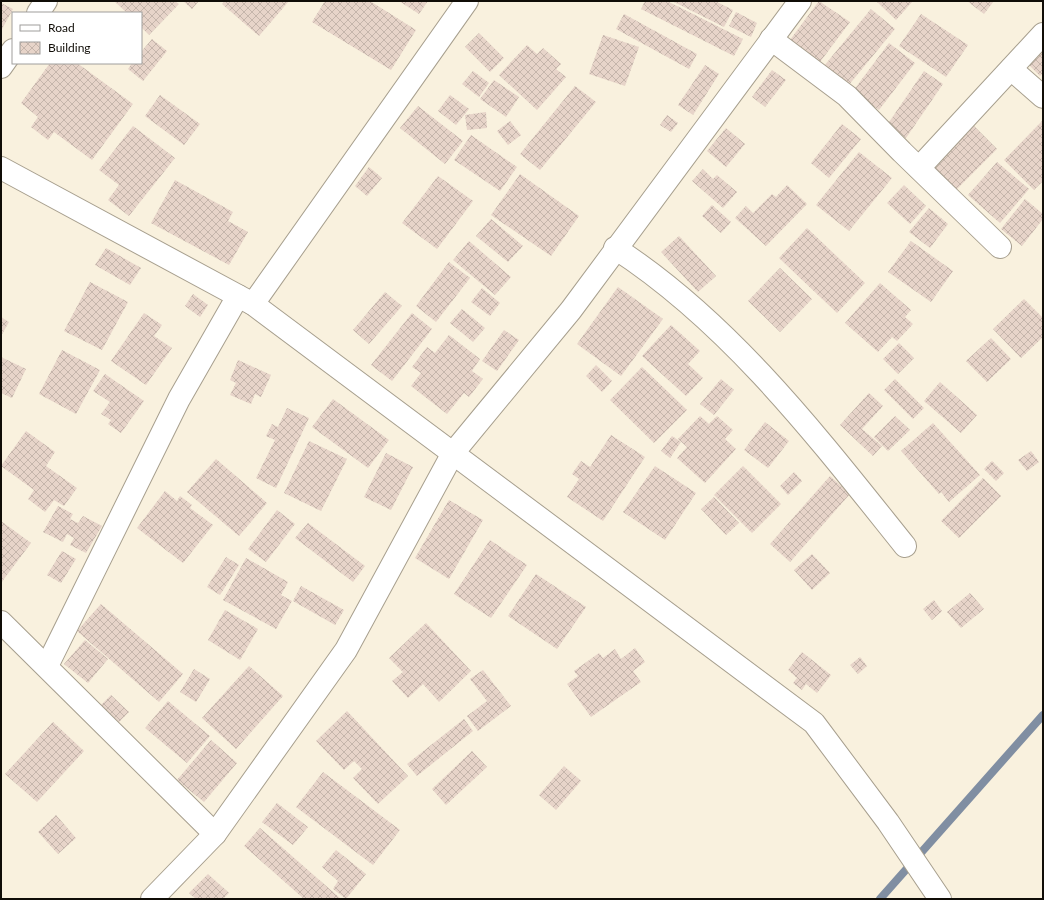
<svg xmlns="http://www.w3.org/2000/svg" width="1044" height="900" font-family="Lato,sans-serif">
<defs>
<pattern id="building-cross-hatch" width="8" height="8" patternUnits="userSpaceOnUse"><rect width="8" height="8" fill="#e7d4c9"/><path d="M0 0l8 8M0 8l8-8" fill="none" stroke="#c5b5ab"/></pattern>
</defs>
<rect width="100%" height="100%" fill="#f9f1de"/>
<g fill="none" stroke-linecap="round" stroke-linejoin="round">
<path stroke="#808ea2" stroke-width="8" d="M880 899 1043 715"/>
</g>
<g fill="url(#building-cross-hatch)">
<path d="M114 1H175L179 4 149 35 141 27V13H127Z"/>
<path d="M183 1H199L192 9Z"/>
<path d="M224 1H289L259 36 222 4Z"/>
<path d="M325 1H370L416 30 391 70 312 22Z"/>
<path d="M399 1H428L419 14Z"/>
<path d="M645 1H667L743 39 734 56 641 9Z"/>
<path d="M672 1H715L733 10 724 27Z"/>
<path d="M819 1 850 22 820 62 790 40Z"/>
<path d="M876 1H913L896 20Z"/>
<path d="M967 1H994L984 14Z"/>
<path d="M1 3 13 9 1 31Z"/>
<path d="M871 9 895 29 848 86 824 66Z"/>
<path d="M736 12 757 23 751 37 729 26Z"/>
<path d="M624 14 697 54 689 69 616 29Z"/>
<path d="M921 14 968 45 946 77 899 46Z"/>
<path d="M479 33 504 58 490 72 465 47Z"/>
<path d="M603 35 639 47 625 86 589 74Z"/>
<path d="M152 39 167 51 143 81 128 69 132 63H141V52Z"/>
<path d="M889 43 915 63 879 110 853 91Z"/>
<path d="M527 45 537 54 543 48 561 64 556 69 566 77 537 110 499 75Z"/>
<path d="M1043 48V73L1040 76 1026 62Z"/>
<path d="M50 63H77L133 104 92 160 54 132 48 140 31 127 38 117 21 103Z"/>
<path d="M705 65 719 74 693 115 678 105Z"/>
<path d="M772 70 786 80 765 107 752 97Z"/>
<path d="M473 71 489 83 479 97 462 84Z"/>
<path d="M924 71 943 84 906 138 887 125Z"/>
<path d="M494 80 519 97 506 117 480 99Z"/>
<path d="M575 86 596 102 540 170 520 154Z"/>
<path d="M160 95 200 124 184 145 145 116Z"/>
<path d="M450 95 469 109 456 125 438 111Z"/>
<path d="M418 106 463 141 445 164 400 128Z"/>
<path d="M486 112 487 128 467 130 465 115Z"/>
<path d="M667 115 678 123 671 132 660 125Z"/>
<path d="M1043 120V181L1034 190 1004 160Z"/>
<path d="M510 121 521 135 508 145 497 131Z"/>
<path d="M842 124 861 139 829 178 811 163Z"/>
<path d="M973 125 997 149 956 190 932 166Z"/>
<path d="M133 126 175 158 129 216 108 200 119 185 99 170Z"/>
<path d="M726 128 745 144 726 167 707 151Z"/>
<path d="M471 135 517 167 500 191 454 160Z"/>
<path d="M859 152 892 178 849 231 816 205Z"/>
<path d="M997 162 1029 189 1000 223 968 195Z"/>
<path d="M369 167 382 178 367 196 355 186Z"/>
<path d="M703 169 713 179 717 175 737 192 723 208 692 181Z"/>
<path d="M520 174 579 216 551 256 491 215Z"/>
<path d="M438 176 473 201 437 249 402 223Z"/>
<path d="M175 180 233 212 228 221 248 232 229 265 151 223Z"/>
<path d="M787 185 807 204 766 246 735 218 746 206 753 213 772 194 776 197Z"/>
<path d="M904 185 926 206 910 224 887 203Z"/>
<path d="M1025 199 1043 214V219L1022 246 1001 229Z"/>
<path d="M712 205 731 222 721 233 702 216Z"/>
<path d="M929 208 948 224 930 248 909 232Z"/>
<path d="M491 219 523 246 508 262 476 236Z"/>
<path d="M807 228 865 283 837 313 779 258Z"/>
<path d="M679 236 716 276 698 292 661 252Z"/>
<path d="M469 241 511 277 495 295 453 260Z"/>
<path d="M911 241 953 271 931 302 888 272Z"/>
<path d="M106 248 141 268 130 285 95 265Z"/>
<path d="M449 262 470 278 436 322 416 306Z"/>
<path d="M780 268 812 299 780 332 748 301Z"/>
<path d="M90 282 128 302 102 350 64 331Z"/>
<path d="M880 283 911 310 905 317 913 324 897 341 892 337 878 352 845 323Z"/>
<path d="M618 287 663 319 621 376 577 344Z"/>
<path d="M482 288 500 303 490 316 471 302Z"/>
<path d="M385 292 402 306 369 344 353 330Z"/>
<path d="M193 294 208 305 200 317 185 306Z"/>
<path d="M1024 299 1043 318V337L1021 358 993 329Z"/>
<path d="M462 309 485 328 473 342 450 323Z"/>
<path d="M144 313 162 325 154 336 172 348 146 385 111 361Z"/>
<path d="M412 313 432 329 392 381 371 365Z"/>
<path d="M1 317 9 322 1 336Z"/>
<path d="M671 325 700 351 688 364 703 378 686 396 642 356Z"/>
<path d="M504 330 519 340 497 371 482 361Z"/>
<path d="M449 335 480 359 472 371 483 379 469 397 464 393 447 414 411 386 421 373 412 367 427 347 435 353Z"/>
<path d="M991 338 1011 359 987 382 966 361Z"/>
<path d="M899 343 914 358 898 374 883 359Z"/>
<path d="M62 350 100 370 76 414 39 394Z"/>
<path d="M1 357 26 369 12 398 1 393Z"/>
<path d="M238 360 271 375 261 397 255 394 251 404 230 395 236 383 230 380Z"/>
<path d="M596 365 612 381 602 392 586 376Z"/>
<path d="M642 367 687 410 654 443 610 400Z"/>
<path d="M105 374 144 401 121 433 108 424 111 420 101 414 110 402 93 391Z"/>
<path d="M721 379 734 390 714 415 700 404Z"/>
<path d="M895 379 924 408 913 419 884 390Z"/>
<path d="M940 382 977 415 961 433 924 401Z"/>
<path d="M869 393 883 406 862 429 882 446 873 456 840 425Z"/>
<path d="M333 399 389 440 368 468 312 427Z"/>
<path d="M287 408 309 418 276 488 256 478 275 440 266 436 272 424 278 427Z"/>
<path d="M700 416 709 424 717 416 733 430 725 439 736 449 705 483 677 458 687 447 678 439Z"/>
<path d="M895 416 910 430 888 451 874 437Z"/>
<path d="M765 422 789 441 768 468 744 450Z"/>
<path d="M933 423 980 475 949 502 941 492 939 494 901 451Z"/>
<path d="M26 431 55 452 46 466 77 488 64 506 54 500 45 512 28 499 34 490 1 466Z"/>
<path d="M611 435 645 457 603 521 567 497 579 479 572 474 581 461 590 467Z"/>
<path d="M672 436 681 442 670 458 661 451Z"/>
<path d="M309 441 347 459 321 511 284 493Z"/>
<path d="M1031 451 1039 462 1027 471 1018 460Z"/>
<path d="M386 453 413 467 391 510 364 497Z"/>
<path d="M216 459 267 503 239 536 187 492Z"/>
<path d="M992 461 1004 473 996 481 984 469Z"/>
<path d="M655 466 696 493 665 540 623 512Z"/>
<path d="M743 466 781 504 752 533 714 495Z"/>
<path d="M794 472 802 481 788 495 780 486Z"/>
<path d="M830 476 850 494 790 562 770 544Z"/>
<path d="M983 478 1001 496 959 538 941 521Z"/>
<path d="M165 491 177 501 180 496 192 505 190 508 213 525 183 563 137 528Z"/>
<path d="M714 497 739 523 726 535 701 509Z"/>
<path d="M449 500 483 520 449 579 415 558Z"/>
<path d="M58 506 73 514 70 519 78 523 83 516 102 526 86 553 70 545 74 538 67 534 63 542 43 532Z"/>
<path d="M277 510 295 524 266 562 248 549Z"/>
<path d="M1 521 31 543 1 583Z"/>
<path d="M308 523 365 566 353 582 295 538Z"/>
<path d="M490 540 527 565 491 618 454 594Z"/>
<path d="M62 551 76 559 61 583 47 575Z"/>
<path d="M812 554 830 573 812 590 794 570Z"/>
<path d="M226 557 239 565 220 595 207 587Z"/>
<path d="M246 558 288 582 281 595 292 601 276 629 223 600Z"/>
<path d="M536 574 586 607 557 649 508 616Z"/>
<path d="M301 586 344 610 335 625 293 601Z"/>
<path d="M970 593 984 609 961 628 947 612Z"/>
<path d="M934 600 942 611 932 620 923 609Z"/>
<path d="M101 604 183 674 159 702 77 631Z"/>
<path d="M225 610 258 629 240 660 208 640Z"/>
<path d="M426 623 471 671 439 702 423 684 408 698 392 681 403 672 389 658Z"/>
<path d="M85 640 108 659 88 683 64 664Z"/>
<path d="M635 648 645 662 633 671 641 682 591 717 567 684 578 676 574 671 599 653 603 658 615 649 621 659Z"/>
<path d="M802 652 831 675 817 693 806 684 802 690 793 683 797 678 788 670Z"/>
<path d="M860 657 867 666 858 674 850 665Z"/>
<path d="M249 666 283 696 236 749 202 718Z"/>
<path d="M194 669 210 679 196 702 180 692Z"/>
<path d="M483 670 511 706 478 731 467 716 487 701 470 679Z"/>
<path d="M111 695 129 712 119 722 101 705Z"/>
<path d="M168 701 210 736 187 763 145 728Z"/>
<path d="M347 711 408 776 378 804 353 778 362 769 354 761 344 770 316 741Z"/>
<path d="M464 719 473 731 417 776 407 764Z"/>
<path d="M53 722 84 751 37 802 5 774Z"/>
<path d="M211 740 237 763 204 802 177 780Z"/>
<path d="M472 751 487 767 446 805 432 789Z"/>
<path d="M564 766 581 781 556 810 539 795Z"/>
<path d="M323 772 400 830 373 865 296 807Z"/>
<path d="M277 803 308 827 293 845 262 822Z"/>
<path d="M56 815 76 838 58 854 38 832Z"/>
<path d="M260 828 341 899H304L244 846Z"/>
<path d="M336 850 366 874 346 899 333 889 338 881 322 867Z"/>
<path d="M208 874 229 893 223 899H196L189 893Z"/>
</g>
<g fill="none" stroke-linecap="round" stroke-linejoin="round">
<g stroke="#a79f8e" stroke-width="24">
<g id="street">
<path d="M38 13 46 1"/>
<path d="M771 39 847 96 902 152 1000 247"/>
<path d="M1 67 13 50"/>
<path d="M1011 69 1043 97"/>
<path d="M1 168 253 304 814 723 888 822 940 899"/>
<path d="M919 168 1043 34"/>
<path d="M615 248C731 323 820 440 905 546"/>
<path d="M253 304 467 1"/>
<path d="M1 622 215 834"/>
<path d="M47 666 179 399 238 296"/>
<path d="M152 899 215 834 346 650 453 453 571 310 800 1"/>
</g>
</g>
<use href="#street" stroke="#fff" stroke-width="22"/>
</g>
<rect width="1044" height="900" fill="none" stroke="#100d07" stroke-width="4"/>
<rect x="12" y="12" width="130" height="52" fill="#ffffff" stroke="#9f9e9c"/>
<rect x="20" y="25" width="20" height="6" fill="#ffffff" stroke="#9f9e9c"/>
<text x="48" y="32" font-size="12" fill="#100d07">Road</text>
<rect x="20" y="42" width="20" height="12" fill="url(#building-cross-hatch)" stroke="#9f9e9c"/>
<text x="48" y="52" font-size="12" fill="#100d07">Building</text>
</svg>
